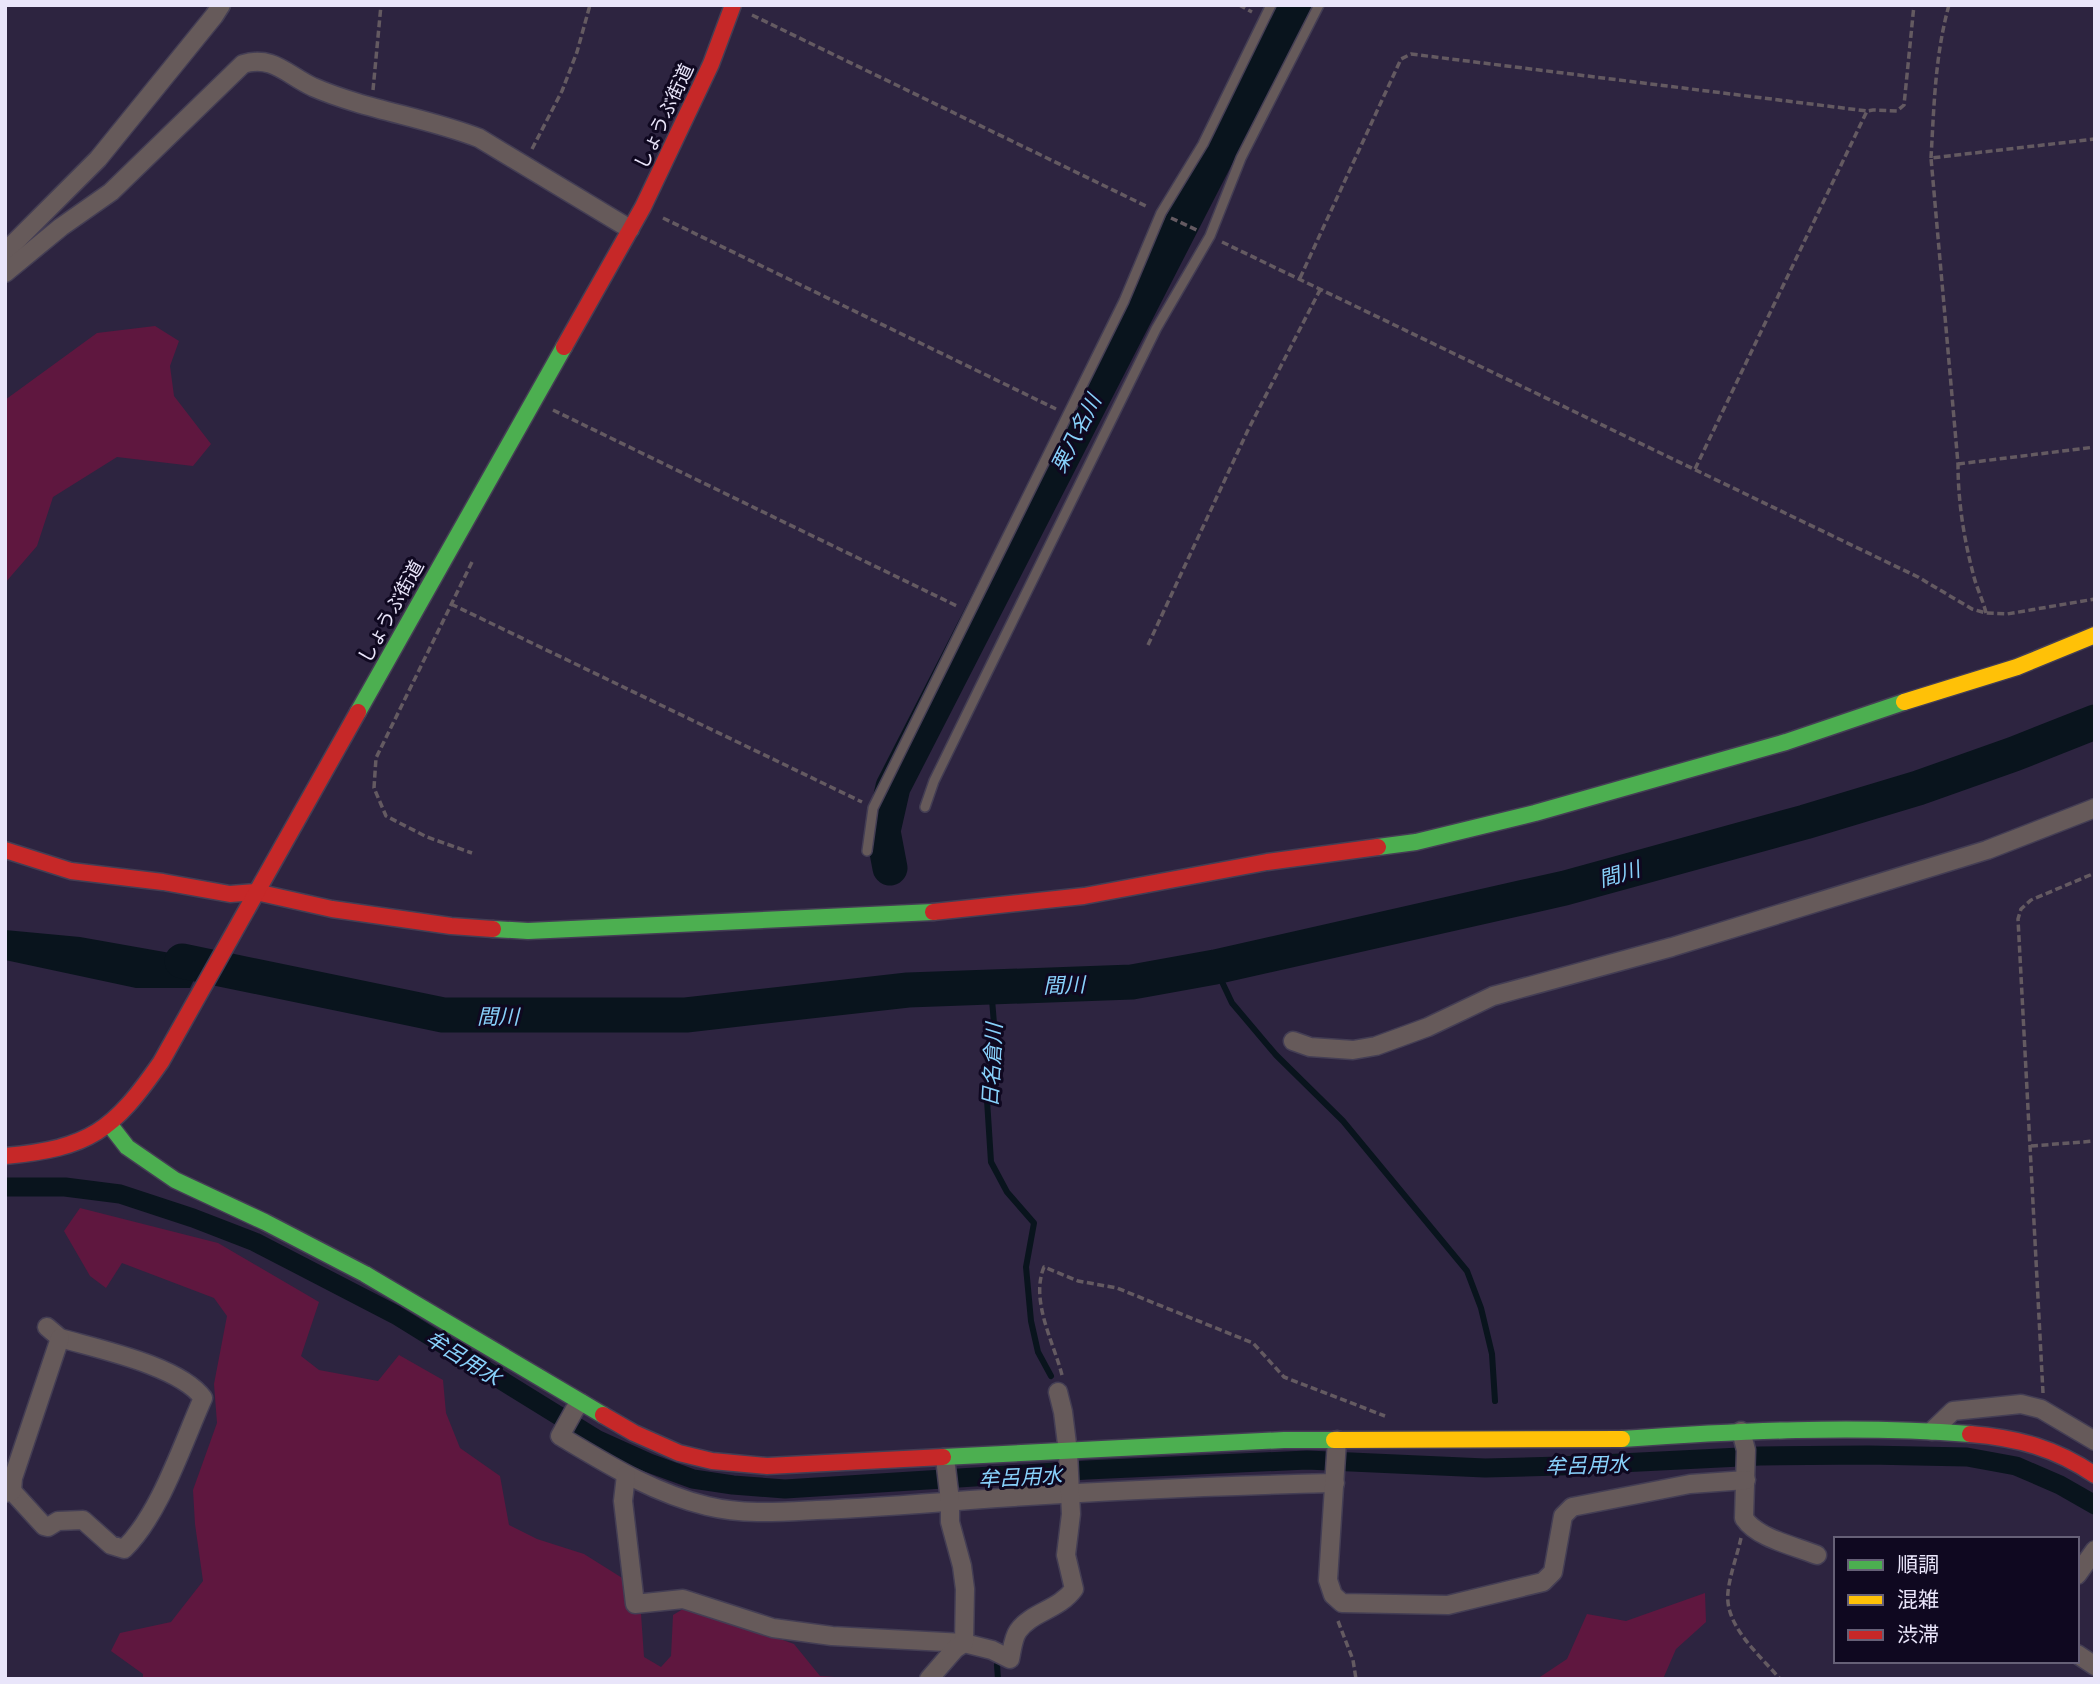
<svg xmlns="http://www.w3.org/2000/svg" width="2100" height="1684" font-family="Barlow,'Noto Sans JP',sans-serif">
<rect width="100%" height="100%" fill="#2d2440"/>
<g fill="#5f173f">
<path d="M155 326 179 341 170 366 174 396 211 444 193 466 117 457 53 497 37 546 5 583V400L97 333Z"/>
<path d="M80 1208 218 1243 319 1302 301 1356 319 1370 378 1381 399 1355 443 1380 446 1413 460 1448 500 1476 509 1525 537 1539 584 1554 627 1581 641 1614 644 1657 661 1667 671 1656 673 1615 688 1606 794 1644 820 1676 864 1679H143V1674L111 1651 120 1633 171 1622 203 1581 195 1524 193 1490 217 1423 214 1384 227 1316 214 1298 122 1263 106 1288 90 1276 64 1231Z"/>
<path d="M1705 1593 1706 1622 1676 1649 1663 1679H1537L1567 1659 1587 1614 1626 1621Z"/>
</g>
<path fill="#09141d" d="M5 930 80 937 204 959 190 988H136L5 960Z"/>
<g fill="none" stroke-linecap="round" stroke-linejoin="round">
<g stroke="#09141d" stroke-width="6">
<path d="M1215 967 1232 1003 1276 1055 1343 1121 1467 1271 1481 1308 1492 1354 1495 1401"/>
<path d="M991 987 995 1036 987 1100 991 1162 1007 1192 1034 1223 1026 1267 1031 1321 1038 1352 1051 1376"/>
<path d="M997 1665 998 1679"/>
</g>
<path stroke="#09141d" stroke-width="19" d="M5 1187H65L120 1194 193 1218 255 1242 396 1315 598 1440 649 1463 693 1479 733 1485 785 1489 1087 1470 1307 1460 1485 1468 1560 1466 1760 1456 1868 1455 1967 1457 2016 1466 2060 1485 2095 1505"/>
<g stroke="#09141d" stroke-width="35">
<path d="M890 868 883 831 893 787 1294 5"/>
<path d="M182 961 443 1015H686L908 990 1132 982 1215 967 1565 888 1805 822 1918 788 2014 754 2095 722"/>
</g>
<g stroke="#443e54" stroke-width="12">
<g id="lane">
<path d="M925 807 934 781 980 687 1156 329 1210 236 1241 158 1319 5"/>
<path d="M867 851 873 808 1124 301 1161 213 1203 144 1271 5"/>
</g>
</g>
<g stroke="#443e54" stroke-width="21">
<g id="street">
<path d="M5 252 98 159 214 16 221 5"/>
<path d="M5 273 61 227 111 192 243 64C273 55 287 75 313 87 366 110 425 117 479 138L630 229"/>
<path d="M1293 1041 1310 1047 1353 1050 1376 1046 1428 1027 1493 996 1672 947 1987 850 2095 808"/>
<path d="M581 1403 575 1409 560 1436C607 1464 653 1493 707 1506 744 1515 780 1512 817 1510 868 1508 919 1504 970 1500 1092 1491 1213 1486 1335 1483"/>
<path d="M1741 1431 1746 1450 1744 1518C1756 1538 1795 1546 1817 1555"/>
<path d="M1932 1431 1953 1411 2021 1404 2041 1409 2095 1441"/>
<path d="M1337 1440 1328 1580 1333 1595 1342 1603 1448 1605 1543 1582 1553 1572 1563 1516 1572 1507 1690 1484 1746 1480"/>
<path d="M626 1475 623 1501 635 1604 683 1599 773 1628 832 1636 964 1643 992 1650 1010 1659C1012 1650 1013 1638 1018 1631 1031 1612 1059 1610 1074 1589L1066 1555 1071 1514 1068 1452 1063 1412 1058 1392"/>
<path d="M12 1491 44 1526 48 1527 58 1521 83 1520 111 1545 124 1549C160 1514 182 1445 203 1398 180 1366 98 1349 60 1338L47 1327"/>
<path d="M5 1493 12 1491 13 1478 60 1338"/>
<path d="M2077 1575 2095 1550"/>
<path d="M2077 1654 2095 1666"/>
<path d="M929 1679 955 1649 964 1643 965 1589 962 1566 950 1522V1501L945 1458"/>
</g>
</g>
<g stroke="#443e54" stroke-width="19">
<g id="fast">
<path d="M358 712 564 347"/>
<path d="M1378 847 1416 842 1535 813 1786 742 1904 702"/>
<path d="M493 929 528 931 933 912"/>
<path d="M110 1125 127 1147 175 1180 265 1222 365 1274 603 1415"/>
<path d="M1622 1439C1738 1431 1854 1425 1970 1434"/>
<path d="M943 1457 1284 1440H1334"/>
</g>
</g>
<g stroke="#443e54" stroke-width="19">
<g id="slow">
<path d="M1904 702 2017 667 2095 635"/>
<path d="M1334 1440 1622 1439"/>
</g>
</g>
<g stroke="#443e54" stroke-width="19">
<g id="jam">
<path d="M564 347 643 207 711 64 733 5"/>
<path d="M5 850 71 871 163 882 230 894 256 892 332 909 451 926 493 929"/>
<path d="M933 912 1084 896 1267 862 1378 847"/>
<path d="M5 1156C90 1148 113 1131 161 1062L358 712"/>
<path d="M603 1415 634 1433 679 1453 712 1461 767 1466 943 1457"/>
<path d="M1970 1434C2018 1438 2055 1448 2095 1475"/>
</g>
</g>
<g stroke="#645a61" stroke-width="3.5" stroke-dasharray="7 3.5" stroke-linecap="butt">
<path d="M1239 5 1252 12"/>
<path d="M752 15 1148 207"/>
<path d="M373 90 381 5"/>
<path d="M532 149 562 91 577 52 590 5"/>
<path d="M1931 158C1934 107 1935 55 1949 5"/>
<path d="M663 218 1056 409"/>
<path d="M1171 218 1199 231"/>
<path d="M1222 242 1918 577 1972 609 1986 613 2007 614 2095 599"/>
<path d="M1300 278 1401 59 1411 54 1867 111"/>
<path d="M553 410 959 607"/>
<path d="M1958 464 2095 447"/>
<path d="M1695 469 1867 111 1873 110 1897 111 1904 105 1914 5"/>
<path d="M472 562 376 758 374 788 386 816 427 837 472 853"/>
<path d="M451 604 862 802"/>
<path d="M1986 613C1983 600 1977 589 1974 577 1964 540 1958 502 1958 464L1931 158 2095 139"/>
<path d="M1148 645 1248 430 1321 288"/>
<path d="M2031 1146 2095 1141"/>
<path d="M1062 1375C1054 1343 1030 1301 1044 1267L1078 1281 1117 1288 1253 1343 1284 1377 1385 1416"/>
<path d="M2043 1393 2018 919 2021 909 2031 900 2095 873"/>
<path d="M1741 1538C1737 1556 1730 1574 1728 1592 1724 1626 1760 1655 1780 1679"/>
<path d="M1338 1621 1353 1660 1356 1679"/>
</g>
<use href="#lane" stroke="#665a5a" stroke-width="9"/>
<use href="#street" stroke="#665a5a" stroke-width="18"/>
<use href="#fast" stroke="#4caf50" stroke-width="16"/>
<use href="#slow" stroke="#ffc107" stroke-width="16"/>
<use href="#jam" stroke="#c62828" stroke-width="16"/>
</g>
<g text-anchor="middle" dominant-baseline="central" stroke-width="6" stroke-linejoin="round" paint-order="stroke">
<g font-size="19" fill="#e9e5fa" stroke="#0f0820">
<text transform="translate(663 116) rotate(-65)">しょうぶ街道</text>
<text transform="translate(390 611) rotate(-61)">しょうぶ街道</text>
</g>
<g font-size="21" font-style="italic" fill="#88d1fb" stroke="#0f0820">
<text transform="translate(1075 433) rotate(-63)">栗八名川</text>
<text transform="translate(1619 873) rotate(-16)">間川</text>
<text transform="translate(1064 984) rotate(-2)">間川</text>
<text x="498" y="1015">間川</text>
<text transform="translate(991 1065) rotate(-87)">日名倉川</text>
<text transform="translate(464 1357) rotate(32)">牟呂用水</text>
<text transform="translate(1587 1464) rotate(-2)">牟呂用水</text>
<text transform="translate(1020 1476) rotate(-3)">牟呂用水</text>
</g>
</g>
<rect width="2100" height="1684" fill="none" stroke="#e9e5fa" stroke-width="14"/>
<rect x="1834" y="1537" width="245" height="126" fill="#0f0820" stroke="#666077" stroke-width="2"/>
<rect x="1848" y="1560" width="35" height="10" fill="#4caf50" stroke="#666077" stroke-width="2"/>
<text x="1897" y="1572" font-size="21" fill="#e9e5fa">順調</text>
<rect x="1848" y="1595" width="35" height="10" fill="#ffc107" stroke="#666077" stroke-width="2"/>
<text x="1897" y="1607" font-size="21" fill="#e9e5fa">混雑</text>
<rect x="1848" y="1630" width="35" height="10" fill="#c62828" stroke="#666077" stroke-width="2"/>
<text x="1897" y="1642" font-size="21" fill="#e9e5fa">渋滞</text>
</svg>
